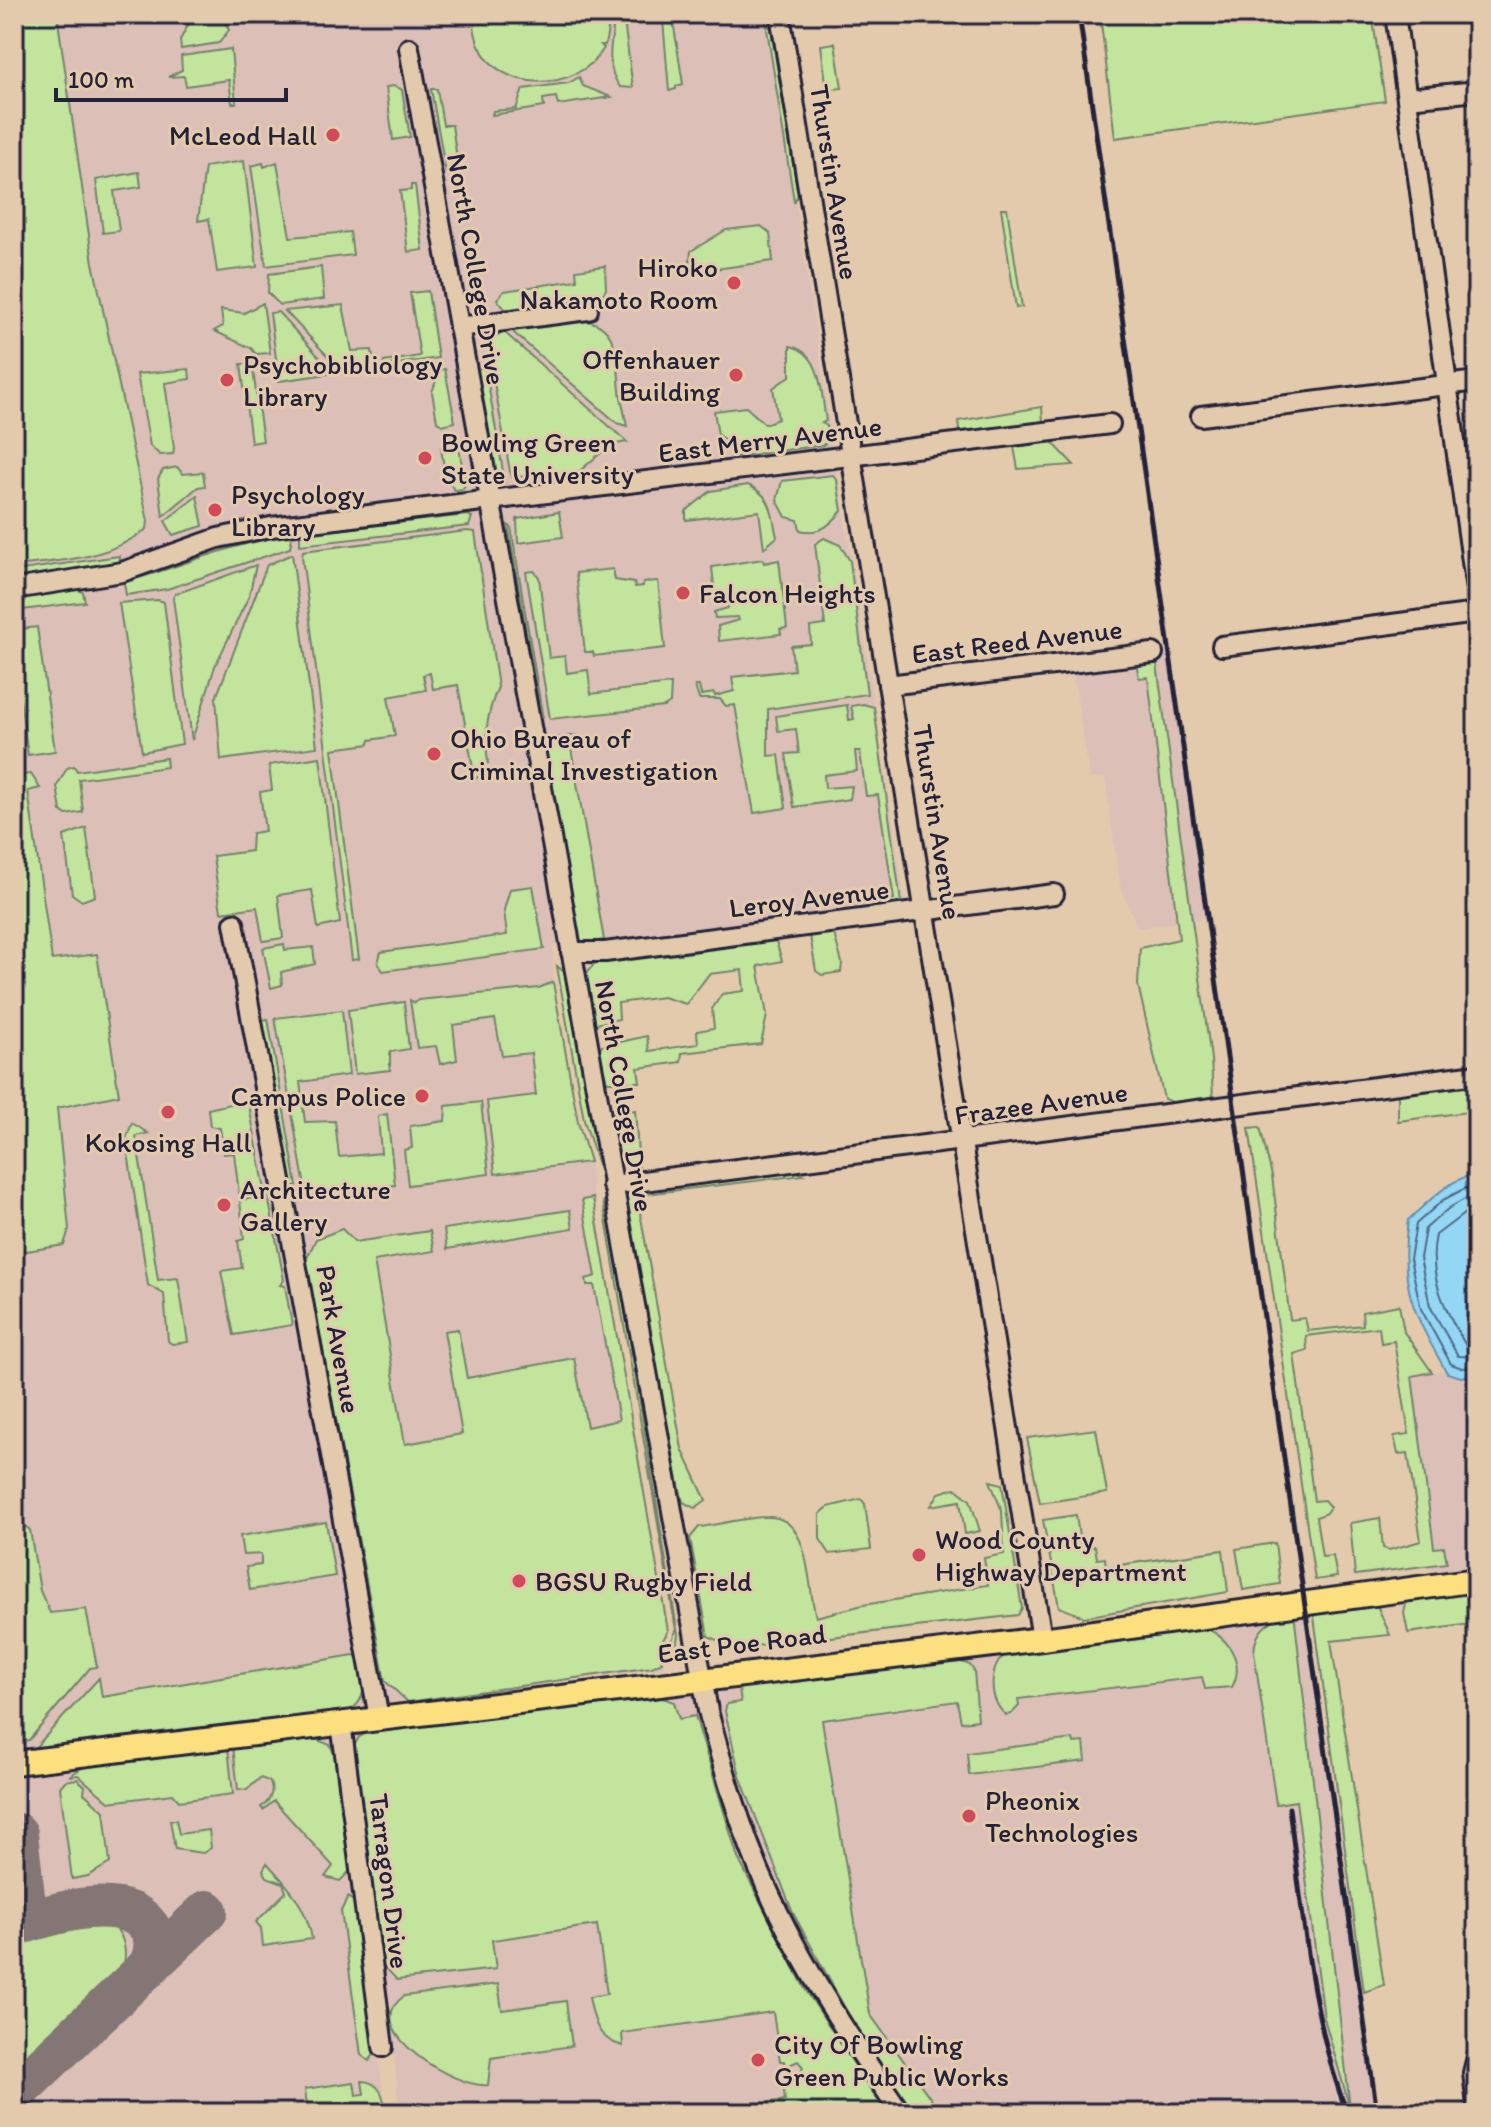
<svg xmlns="http://www.w3.org/2000/svg" width="1491" height="2127" font-family="Itim,sans-serif">
<rect width="100%" height="100%" fill="#e4caac"/>
<filter id="ink" filterUnits="userSpaceOnUse"><feTurbulence type="fractalNoise" baseFrequency=".0125" numOctaves="2"/><feDisplacementMap in="SourceGraphic" scale="16" xChannelSelector="R" yChannelSelector="G"/><feConvolveMatrix kernelMatrix="1 2 1 2 8 2 1 2 1" color-interpolation-filters="sRGB"/></filter>
<g filter="url(#ink)">
<g fill="#dcc0b8">
<path d="M14 14H766L905 902 883 907 553 946V982L578 1122 590 1162 593 1198 668 1631 659 1647 664 1668 14 1750Z"/>
<path d="M1169 651 1208 918 1138 928 1120 886 1105 778 1090 779 1071 663Z"/>
<path d="M1477 1367V1572L1432 1577 1408 1375Z"/>
<path d="M1305 1603 1377 2113H399L392 2029 352 1721Z"/>
<path d="M335 1735 386 2113H14V1775Z"/>
</g>
<g fill="#c3e49d" stroke="#72836c" stroke-width="2">
<path d="M14 14H57L93 263 148 521 147 529C106 560 64 560 14 566Z"/>
<path d="M194 14H227L225 22 229 30 219 43 181 49 180 40Z"/>
<path d="M476 14H611L605 45H601L604 48C578 93 499 94 479 45 475 35 472 24 476 14Z"/>
<path d="M615 14H623L633 88 620 87C603 64 613 37 615 14Z"/>
<path d="M659 14H672L683 84 676 86V89L669 91 663 20Z"/>
<path d="M1100 14H1372L1385 101 1115 138Z"/>
<path d="M766 23 771 29 798 195 794 201Z"/>
<path d="M835 43 842 88 827 90 821 45Z"/>
<path d="M231 49 236 103H232L229 80 186 86 184 76 168 77 182 70 181 56Z"/>
<path d="M579 77 583 86 611 97 558 105 556 97 543 99 544 107 492 115 493 111 516 109 523 89 569 83Z"/>
<path d="M395 86 402 90 410 137 393 140 386 87Z"/>
<path d="M431 89H437L443 125H452L459 173H446Z"/>
<path d="M244 161 257 267 217 272 209 219 198 221 205 167Z"/>
<path d="M277 162 290 237 350 232 353 255 266 266 251 166 263 163 264 167Z"/>
<path d="M139 172 141 187 114 191 119 231 103 233 96 180Z"/>
<path d="M411 185H415L423 250 408 252 400 191 411 190Z"/>
<path d="M1001 208H1007L1022 307 1016 308Z"/>
<path d="M761 226 770 233 773 261 694 272 689 269 691 251 726 230Z"/>
<path d="M605 266 606 289 599 300 518 311 505 309 497 299 504 291 577 280 576 270Z"/>
<path d="M321 267 324 299 280 305 268 293 269 274Z"/>
<path d="M428 291 438 358 383 366 384 362 420 356 410 293Z"/>
<path d="M263 303 270 353 256 354 251 348 214 331 223 326 221 310 244 313Z"/>
<path d="M343 305 352 351 372 350 374 368 348 371 338 367 285 311Z"/>
<path d="M278 312 334 373 279 381 270 313Z"/>
<path d="M580 320C621 322 617 364 620 391 621 399 625 415 627 426L617 423 514 333V329Z"/>
<path d="M503 331 627 442 610 445 575 475 534 481 533 476 511 477 489 355 490 342Z"/>
<path d="M790 346C823 353 821 394 826 421L822 423 827 426 828 440 823 445 733 457 738 449 718 435 714 411 746 407 765 424 778 419 773 388 790 376Z"/>
<path d="M241 364H252L263 441 251 443Z"/>
<path d="M482 368 486 371 505 483 496 484 475 369Z"/>
<path d="M189 369 190 379 165 383 174 448 173 454 160 455 150 446 137 374Z"/>
<path d="M445 369 455 422 442 425 437 421 432 392 440 370Z"/>
<path d="M1042 407 1043 423 960 435 958 421Z"/>
<path d="M458 441 465 484 463 489 454 490 445 475 441 447 445 443Z"/>
<path d="M1052 442 1074 465 1018 469 1014 447Z"/>
<path d="M177 467 183 474 203 472 205 486 198 487 163 516 158 479 163 470Z"/>
<path d="M833 475 837 480 842 511C830 525 820 535 800 530L798 520 786 517 777 500 782 481Z"/>
<path d="M748 485C774 497 771 513 777 537L764 548 759 511 686 520V511L711 491Z"/>
<path d="M197 496 203 526 173 535 165 521Z"/>
<path d="M559 512 563 537 518 543 517 519Z"/>
<path d="M467 515 472 517 469 526 300 545V534Z"/>
<path d="M508 525 511 527 543 719 540 714Z"/>
<path d="M467 531 475 532 498 687C487 713 484 734 488 763L484 764 485 772 475 779 458 685 433 689 430 673 423 675 426 690 388 697 395 736 370 740 369 744 332 749 359 959 352 960 302 556 303 551Z"/>
<path d="M292 535 290 548 167 589 126 595 124 582C181 567 233 542 292 535Z"/>
<path d="M824 538 840 545 850 561 867 694 768 709V756L779 755 786 808 754 813 735 705 726 706 720 699H699L695 686H699L701 695 714 693 715 696 734 691 732 677 794 670 791 646 811 644 810 627 825 625 815 544Z"/>
<path d="M292 554 317 747 221 760 216 698 267 565Z"/>
<path d="M119 556V566L14 579V571Z"/>
<path d="M763 559 764 563 779 560 787 628 780 629 781 634 719 641 718 626 739 620 738 617 715 618 714 612 728 608 727 603 716 604 712 567Z"/>
<path d="M256 565 249 596 215 666 192 740 173 598 175 594Z"/>
<path d="M613 569 615 580 634 583 635 587 643 586V582L658 581 665 648 594 656 593 652H585L576 573Z"/>
<path d="M534 571 539 577 549 658 565 656 567 673 588 670 591 694 671 684 670 703 664 707 550 719 526 572Z"/>
<path d="M76 589 83 592 85 602 14 611V597Z"/>
<path d="M158 600 164 602 182 744 142 752 119 603Z"/>
<path d="M37 627 55 751 28 755 14 656V630Z"/>
<path d="M1136 662 1157 664 1211 1059 1213 1098 1175 1103 1164 1099 1138 985 1140 948 1179 939 1148 677 1139 678Z"/>
<path d="M863 704 874 707 901 903 886 906 884 900 894 899 878 795 866 796 860 751H855L857 771 824 775 825 788 852 786 850 799 794 807 786 754 799 753 796 729 778 731 776 716 847 705 849 720 854 719 851 706Z"/>
<path d="M578 735 583 744 571 748 604 940 586 943 577 938 542 749 554 738Z"/>
<path d="M320 757 340 923 318 928 312 890 278 895 283 938 263 941 257 907 221 912 213 856 251 851 252 833 265 831 260 792 272 790 269 765Z"/>
<path d="M166 758 167 767 79 779 83 812 66 815 61 811 57 786 67 768 74 766 77 771Z"/>
<path d="M31 774 40 788 28 791 52 960 97 954 119 1095 57 1108 69 1229 64 1245 14 1253V776Z"/>
<path d="M86 828 95 896 82 901 72 894 64 836Z"/>
<path d="M533 886 544 949 383 971 378 963 381 952 507 935 504 910 510 889Z"/>
<path d="M833 930 842 963 841 972 822 975 816 971 810 936 812 932Z"/>
<path d="M775 938 782 961 758 966 767 1015 761 1044 682 1053 681 1062 638 1068 640 1082H607L598 1047 647 1036 649 1051 698 1044 697 1031 714 1028 712 1009 722 994 744 991 742 970 709 974 686 1004 663 997 618 1003 619 1019 591 1025 583 977 595 963Z"/>
<path d="M284 944 285 950 313 947 315 964 281 972 282 985 271 988 263 948Z"/>
<path d="M557 966 564 972 569 992 599 1155 597 1161 584 1120Z"/>
<path d="M553 982 578 1122 590 1162 495 1174 487 1101 536 1095 531 1053 502 1056 495 1019 453 1025 457 1060 440 1064 436 1046 417 1048 410 1000 415 1003 418 1000 539 988Z"/>
<path d="M404 1002 409 1049 390 1052V1070L355 1074 348 1010Z"/>
<path d="M342 1010 349 1075 300 1082 305 1122 335 1121 339 1157 381 1153 378 1116 387 1114 395 1185 316 1194 305 1187 275 1018Z"/>
<path d="M268 1019 297 1186H291L261 1020Z"/>
<path d="M1477 1086V1118L1469 1119 1467 1112 1398 1121V1094Z"/>
<path d="M248 1100 265 1190 239 1193 234 1153 224 1154 220 1128 210 1126 208 1109Z"/>
<path d="M481 1102 489 1174 408 1185 404 1150 412 1148 410 1126 445 1121 446 1106Z"/>
<path d="M635 1110 639 1168 632 1169 616 1159 609 1114Z"/>
<path d="M132 1123 148 1133 136 1136 158 1280 178 1278 188 1342 172 1344 168 1341 164 1294 148 1285 126 1139Z"/>
<path d="M1260 1127 1272 1176 1290 1320 1305 1318 1308 1331 1363 1325 1362 1312 1399 1305 1404 1332 1432 1372 1412 1376 1434 1548 1444 1547 1447 1563 1355 1575 1350 1523 1380 1518 1383 1548 1389 1550 1421 1541 1408 1453 1398 1454 1394 1436 1409 1434 1394 1341 1381 1343 1379 1327 1306 1336 1307 1350 1294 1354 1314 1501 1324 1500 1330 1507 1325 1514 1316 1517 1322 1557 1333 1556 1337 1577 1315 1580 1249 1128Z"/>
<path d="M792 1169 804 1175 637 1195 682 1449 706 1500 695 1508 683 1502 656 1387 624 1208 627 1193 636 1188Z"/>
<path d="M268 1196 284 1280 280 1285 285 1286 292 1325 234 1335 221 1271 242 1268 238 1241 244 1239 240 1200Z"/>
<path d="M593 1198 668 1631 659 1647 662 1662 652 1667 408 1702 385 1681 306 1260 316 1239 342 1229 355 1242 430 1231 434 1251 374 1261 405 1444 462 1434 444 1331 458 1329 467 1378 574 1358 587 1427 619 1420 594 1285H587L586 1279 596 1276 582 1200Z"/>
<path d="M603 1201 609 1213 678 1635 676 1647 669 1648 676 1630Z"/>
<path d="M570 1210 573 1228 447 1249 444 1229Z"/>
<path d="M1096 1429 1107 1493 1040 1503 1027 1438Z"/>
<path d="M990 1481 1002 1484 1022 1608 1018 1615 737 1648 708 1636 690 1538 699 1527C722 1524 746 1517 768 1517 812 1516 807 1588 816 1617L863 1605 988 1585 984 1558 1004 1554 1002 1511Z"/>
<path d="M955 1488 970 1500 980 1531 965 1534 960 1501 931 1506 939 1493Z"/>
<path d="M861 1499 865 1504 871 1549 830 1554 820 1539V1514L828 1507Z"/>
<path d="M1076 1515 1081 1550 1095 1546 1097 1559 1105 1558 1106 1567 1223 1550 1228 1592 1084 1617 1059 1607 1043 1520Z"/>
<path d="M326 1522 335 1576 250 1590 246 1567 261 1565V1554L243 1555 240 1536Z"/>
<path d="M22 1524 30 1530 40 1591 50 1613 86 1609 97 1667 90 1668 29 1740 14 1742V1525Z"/>
<path d="M1275 1543 1280 1584 1243 1590 1236 1549Z"/>
<path d="M1474 1590 1477 1623 1408 1633 1404 1613 1407 1600Z"/>
<path d="M1376 1603 1390 1635 1331 1641 1384 1985 1364 1992 1313 1609Z"/>
<path d="M1294 1612 1350 2108 1324 2018 1296 1801 1276 1804 1254 1652C1255 1627 1272 1619 1294 1612Z"/>
<path d="M1201 1627C1226 1633 1246 1662 1232 1687L1205 1689 1202 1677 1018 1699 1019 1706 1011 1714 1006 1715C988 1700 988 1667 1007 1653Z"/>
<path d="M354 1655 360 1657C364 1679 370 1699 348 1712 325 1726 255 1722 227 1725 156 1731 85 1746 14 1756V1752L33 1750 99 1678 102 1697Z"/>
<path d="M956 1660 970 1665 974 1671 978 1720 961 1722 957 1701 822 1720 870 2014 941 2113H912L852 2021 793 1913 740 1776 725 1711 727 1704 741 1702 739 1689 751 1684Z"/>
<path d="M663 1698 674 1702 679 1719 695 1716 738 1858 805 1989 886 2113H775L774 2108 767 2109 765 2103 785 2100 782 2073 790 2070 800 2074 803 2067 798 2061 785 2067 784 2061H780L773 2012 622 2033 623 2046C597 2039 594 2022 589 1997L607 1994 597 1925 492 1940 496 1969 397 1980 383 1965 354 1746 359 1737 373 1730Z"/>
<path d="M313 1738 330 1745 339 1763 353 1868 340 1881 325 1877 333 1866 274 1801 263 1810 261 1807C270 1802 275 1790 269 1781L260 1778 247 1790 238 1789 233 1747Z"/>
<path d="M1073 1739 1074 1743 1084 1742 1086 1761 969 1775 967 1753Z"/>
<path d="M228 1748 233 1794 179 1801 173 1794 109 1802 78 1775 69 1776 85 1766Z"/>
<path d="M77 1779 85 1786 84 1793 104 1811 110 1863 88 1876 72 1879 60 1787 65 1781Z"/>
<path d="M170 1820H176L179 1834 209 1830 211 1848 203 1853 175 1849Z"/>
<path d="M267 1863C289 1887 307 1907 312 1939L263 1946 261 1928 256 1922 286 1892 283 1883 267 1877 263 1870Z"/>
<path d="M348 1897 359 1906 377 2050 369 2061 361 2055 341 1911Z"/>
<path d="M103 1925 115 1927C127 1941 126 1955 123 1973L14 2075V1943L51 1932Z"/>
<path d="M498 1984 502 2010 566 2001 572 2046 491 2058 488 2085C457 2089 356 2030 404 1996Z"/>
<path d="M362 2081C381 2082 384 2097 386 2113H308L305 2089 354 2082 356 2095 364 2094Z"/>
</g>
<path fill="#93d7f5" stroke="#668fab" stroke-width="2" d="M1477 1174V1374L1461 1377 1447 1373C1415 1316 1398 1287 1408 1220 1427 1203 1451 1177 1477 1174Z"/>
<g fill="none" stroke-linecap="round" stroke-linejoin="round">
<g stroke="#4f6a85" stroke-width="2">
<path d="M1477 1182 1443 1200 1416 1224 1410 1259 1421 1309 1451 1364 1462 1368 1477 1367"/>
<path d="M1477 1192 1449 1208 1425 1229 1420 1258 1430 1306 1458 1356 1477 1357"/>
<path d="M1477 1204 1436 1235C1427 1275 1445 1310 1465 1344L1477 1345"/>
</g>
<g stroke="#837674" stroke-width="42">
<path d="M17 1834 27 1922"/>
<path d="M14 1926C49 1915 123 1890 149 1927 158 1940 155 1954 148 1968"/>
<path d="M14 2094 207 1911"/>
</g>
<g stroke="#22223b" stroke-width="24">
<g id="minor">
<path d="M780 14 1042 1639"/>
<path d="M1395 14 1477 597"/>
<path d="M409 48 708 1711C724 1771 741 1830 766 1886 802 1967 851 2040 901 2113"/>
<path d="M1408 98 1477 91"/>
<path d="M459 327 588 310"/>
<path d="M1201 416 1477 381"/>
<path d="M14 589 122 572 218 538 271 527 1110 424"/>
<path d="M1222 646 1477 613"/>
<path d="M888 685 1153 653"/>
<path d="M234 923 379 1718"/>
<path d="M571 952H605L1054 894"/>
<path d="M612 1185 1477 1074"/>
<path d="M341 1723 383 2047"/>
<path d="M1477 2057 1473 2073 1477 2105"/>
</g>
</g>
<g stroke="#22223b" stroke-width="28">
<path id="major" d="M14 1763 1042 1639 1477 1580"/>
</g>
<use href="#minor" stroke="#e4caac" stroke-width="18"/>
<use href="#major" stroke="#fce080" stroke-width="22"/>
<g stroke="#22223b" stroke-width="5">
<path d="M1079 14 1377 2113"/>
<path d="M1289 1808C1303 1911 1310 2016 1347 2113"/>
</g>
</g>
</g>
<g fill="#d1495b" stroke="#e4caac" stroke-width="3">
<circle cx="333" cy="135" r="8"/>
<circle cx="734" cy="283" r="8"/>
<circle cx="736" cy="375" r="8"/>
<circle cx="227" cy="380" r="8"/>
<circle cx="425" cy="458" r="8"/>
<circle cx="215" cy="510" r="8"/>
<circle cx="683" cy="593" r="8"/>
<circle cx="434" cy="754" r="8"/>
<circle cx="422" cy="1096" r="8"/>
<circle cx="168" cy="1112" r="8"/>
<circle cx="224" cy="1205" r="8"/>
<circle cx="919" cy="1555" r="8"/>
<circle cx="519" cy="1581" r="8"/>
<circle cx="969" cy="1816" r="8"/>
<circle cx="758" cy="2060" r="8"/>
</g>
<g text-anchor="middle" dominant-baseline="central" stroke-width="6" stroke-linejoin="round" paint-order="stroke">
<g font-size="28" fill="#22223b" stroke="#e4caac" text-anchor="start">
<text x="317" y="135" text-anchor="end">McLeod Hall</text>
<text x="718" y="267" text-anchor="end">Hiroko<tspan x="718" dy="32">Nakamoto Room</tspan></text>
<text x="720" y="359" text-anchor="end">Offenhauer<tspan x="720" dy="32">Building</tspan></text>
<text x="243" y="364">Psychobibliology<tspan x="243" dy="32">Library</tspan></text>
<text x="441" y="442">Bowling Green<tspan x="441" dy="32">State University</tspan></text>
<text x="231" y="494">Psychology<tspan x="231" dy="32">Library</tspan></text>
<text x="699" y="593">Falcon Heights</text>
<text x="450" y="738">Ohio Bureau of<tspan x="450" dy="32">Criminal Investigation</tspan></text>
<text x="406" y="1096" text-anchor="end">Campus Police</text>
<text x="168" y="1142" text-anchor="middle">Kokosing Hall</text>
<text x="240" y="1189">Architecture<tspan x="240" dy="32">Gallery</tspan></text>
<text x="935" y="1539">Wood County<tspan x="935" dy="32">Highway Department</tspan></text>
<text x="535" y="1581">BGSU Rugby Field</text>
<text x="985" y="1800">Pheonix<tspan x="985" dy="32">Technologies</tspan></text>
<text x="774" y="2044">City Of Bowling<tspan x="774" dy="32">Green Public Works</tspan></text>
</g>
<g font-size="28" fill="#22223b" stroke="#e4caac">
<text transform="translate(835 182) rotate(81)">Thurstin Avenue</text>
<text transform="translate(477 269) rotate(80)">North College Drive</text>
<text transform="translate(770 439) rotate(-7)">East Merry Avenue</text>
<text transform="translate(1017 641) rotate(-7)">East Reed Avenue</text>
<text transform="translate(938 822) rotate(81)">Thurstin Avenue</text>
<text transform="translate(809 898) rotate(-7)">Leroy Avenue</text>
<text transform="translate(625 1096) rotate(80)">North College Drive</text>
<text transform="translate(1041 1103) rotate(-8)">Frazee Avenue</text>
<text transform="translate(339 1339) rotate(80)">Park Avenue</text>
<text transform="translate(742 1643) rotate(-7)">East Poe Road</text>
<text transform="translate(390 1881) rotate(83)">Tarragon Drive</text>
</g>
</g>
<rect width="1491" height="2127" fill="none" stroke="#e4caac" stroke-width="48"/>
<rect x="24" y="24" width="1443" height="2079" fill="none" stroke="#22223b" stroke-width="3" filter="url(#ink)"/>
<path d="M56 88v12h230v-12" fill="none" stroke="#22223b" stroke-width="4"/>
<text x="68" y="88" font-size="24" fill="#22223b" stroke="#e4caac" stroke-width="6" paint-order="stroke">100 m</text>
</svg>
